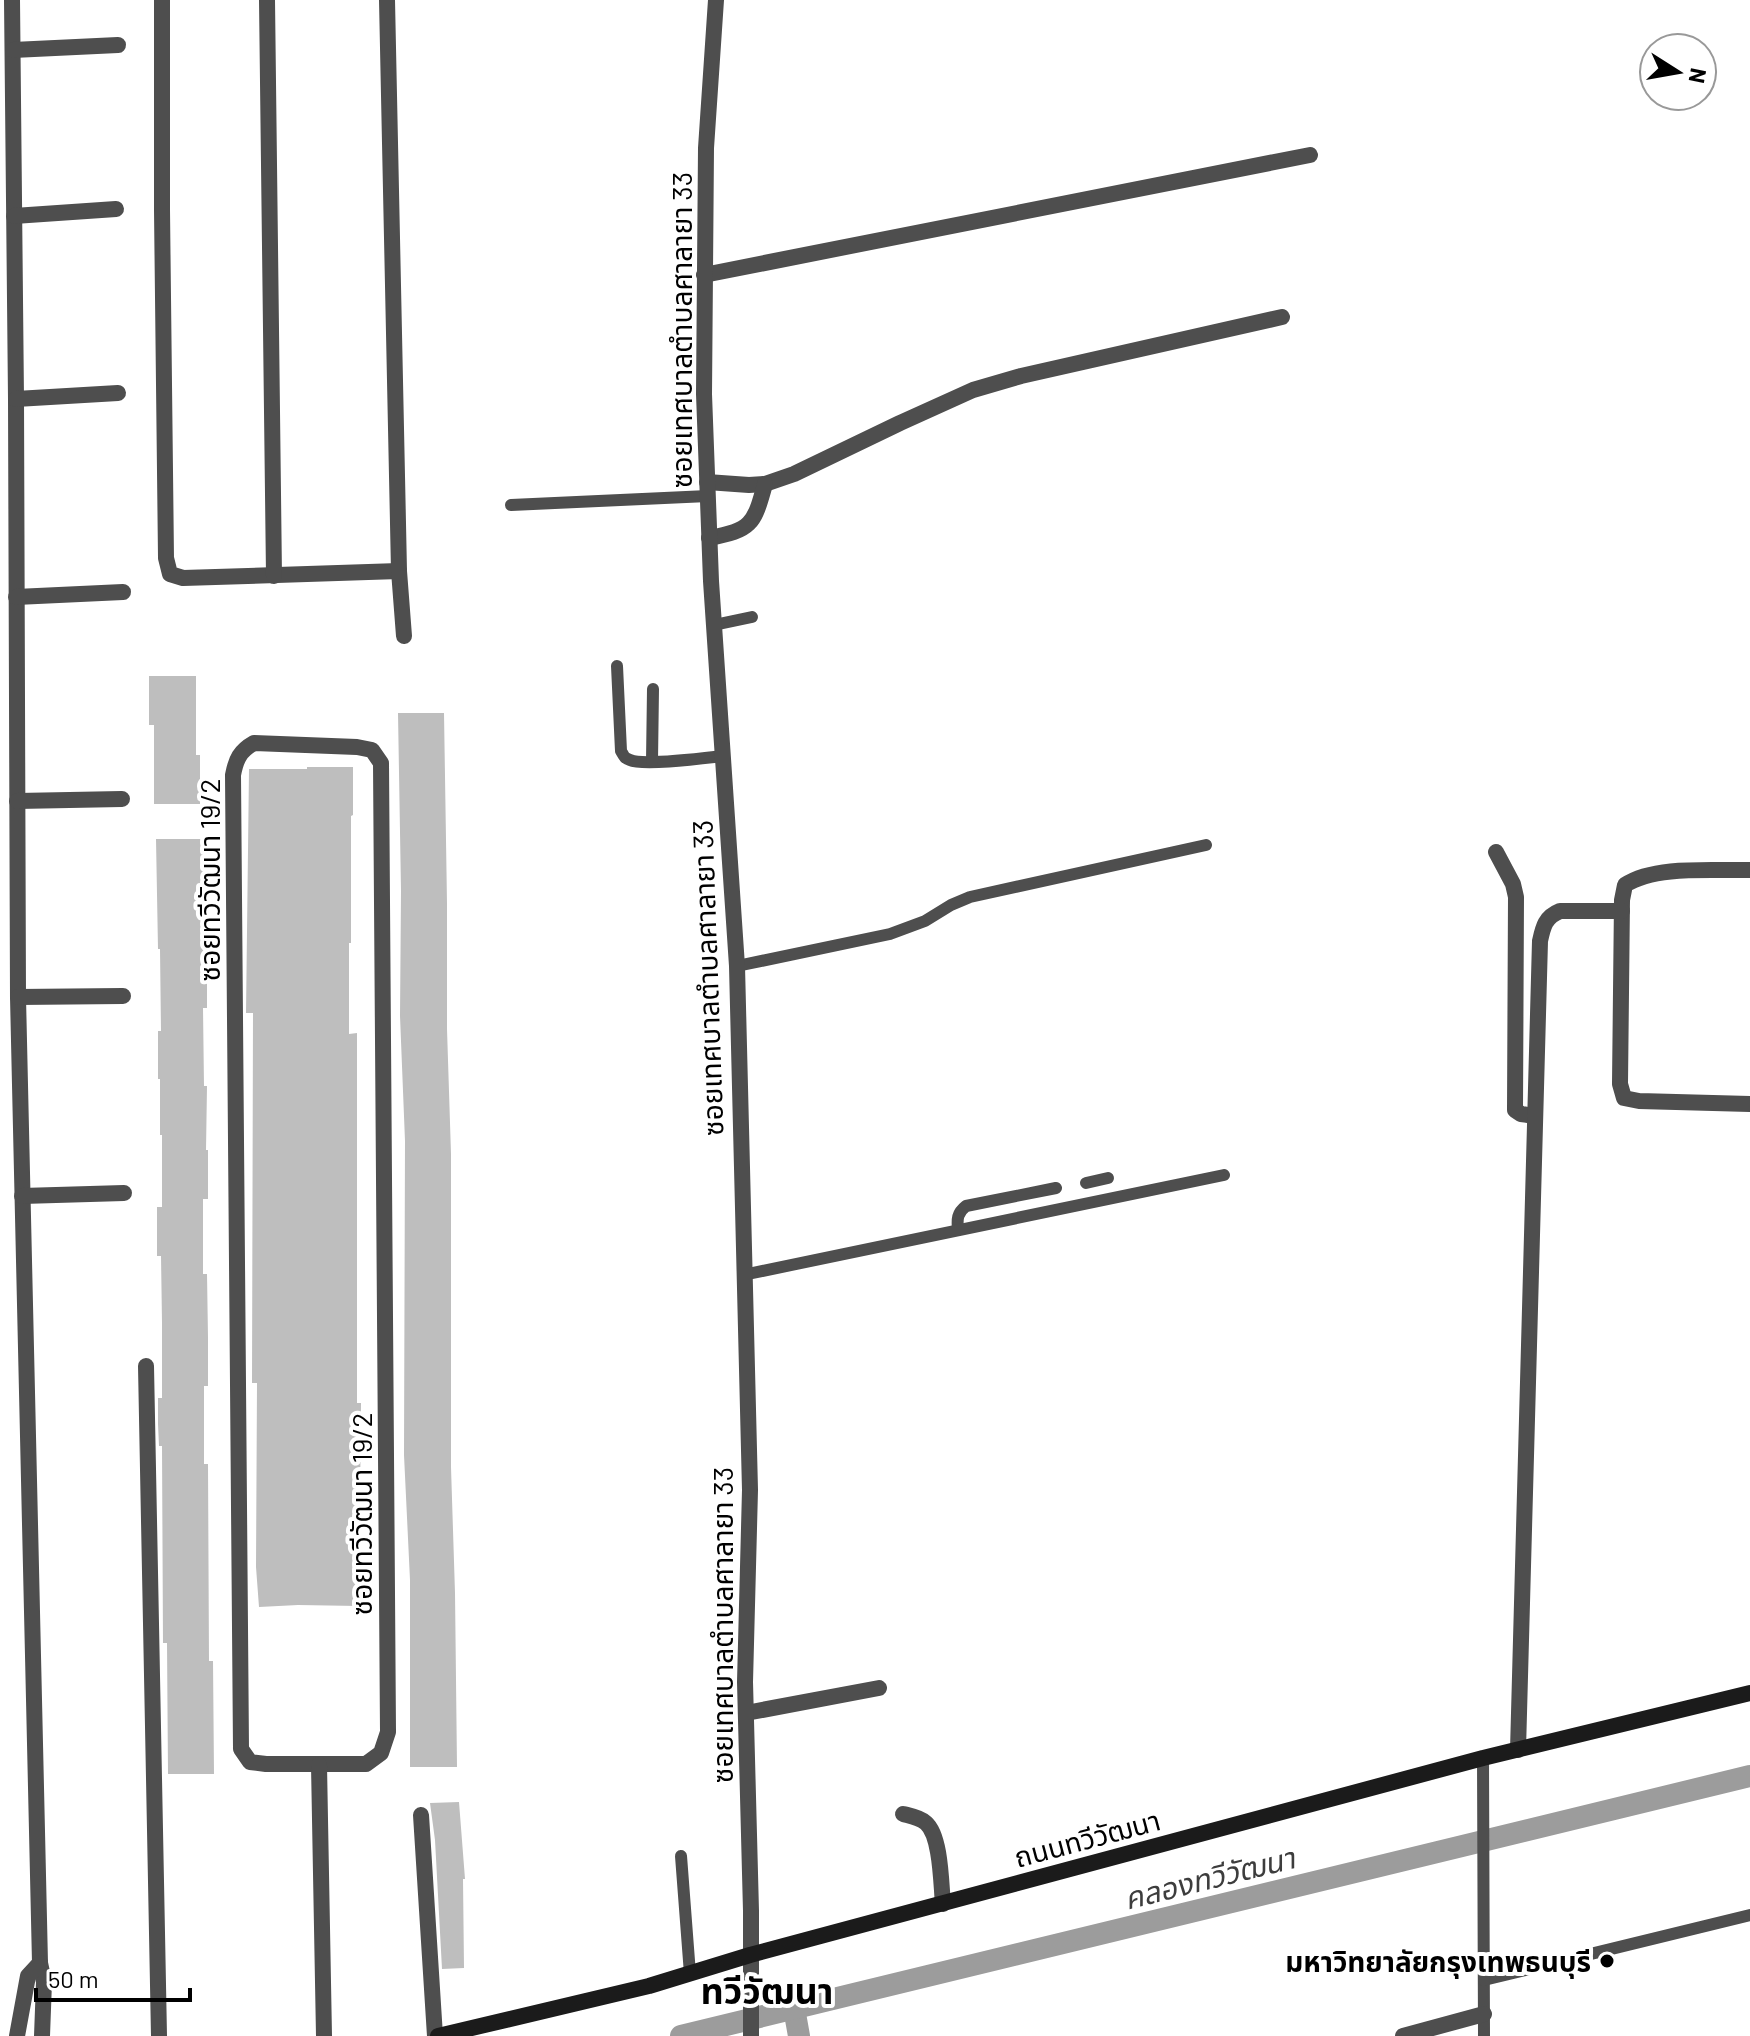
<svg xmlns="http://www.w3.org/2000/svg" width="1750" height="2036" font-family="Barlow,'Noto Sans Thai',sans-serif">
<rect width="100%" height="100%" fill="#fff"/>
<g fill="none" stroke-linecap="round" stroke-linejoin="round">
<g stroke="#9c9c9c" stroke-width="22">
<path d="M794 2008 799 2036"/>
<path d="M681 2036 1750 1776"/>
</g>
</g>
<g fill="#bebebe">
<path d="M149 676H196V755H200V804H154V725H149Z"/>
<path d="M398 713H444L447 903V1029L451 1154V1467L455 1593 457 1767H410V1580L404 1455 405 1141 400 1016 401 891Z"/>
<path d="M307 767H353V815L351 816V943H349V1034L357 1033V1403H361L359 1606 298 1605 259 1607 256 1567 257 1383H252L253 1013H246L249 769H307Z"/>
<path d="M156 839H203L204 959H207V1008H203L204 1086H207L206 1150H208V1199H203V1274H207L208 1338V1386H204V1464H208L209 1661H213L214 1774H168L167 1643H163L162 1446H159L158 1424V1398H162V1322L161 1256H157V1207H162V1135H160V1079H158V1031H161L160 949H158Z"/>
<path d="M459 1802 465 1879H463L464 1968 442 1969 435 1840 430 1803Z"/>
</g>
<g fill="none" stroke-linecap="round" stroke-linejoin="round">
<g stroke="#4e4e4e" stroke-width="12">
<path d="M511 505 708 496"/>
<path d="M714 625 752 617"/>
<path d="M617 666 621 751C624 756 624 758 630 760 643 766 705 758 723 756"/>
<path d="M652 761 653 689"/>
<path d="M737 966 890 934 925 921 951 905 970 897 1206 845"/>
<path d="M1086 1183 1108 1178"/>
<path d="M958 1230C957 1219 957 1213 966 1206L1056 1188"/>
<path d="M743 1275 1224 1175"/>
<path d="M1483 1758 1484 2036"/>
<path d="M681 1856 690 1974"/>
<path d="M1484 1980 1750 1915"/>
</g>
<g stroke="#4e4e4e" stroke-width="16">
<path d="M12 0 16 399 18 997 40 1963 44 1982 42 2036"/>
<path d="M162 0V210L166 558 170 574 183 578 399 571"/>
<path d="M267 0 274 576"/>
<path d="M387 0 399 571 404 636"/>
<path d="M13 50 118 45"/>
<path d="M14 216 116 209"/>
<path d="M704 275 1310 155"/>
<path d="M16 399 118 393"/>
<path d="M707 482 749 485 765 484 794 474 900 423 973 390 1021 376 1282 317"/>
<path d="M709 538C751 530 754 525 765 484"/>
<path d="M16 597 123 592"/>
<path d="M254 743 357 747 372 750 381 763 388 1732 381 1753 366 1764H266L250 1762 241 1749 233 775C236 759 240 751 254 743Z"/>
<path d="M17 801 122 799"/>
<path d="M1496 852 1513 884 1516 897 1515 1110 1521 1114 1534 1116"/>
<path d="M1750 870C1713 871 1655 865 1625 885L1622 900 1620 1084 1624 1098 1639 1101 1750 1104"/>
<path d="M18 997 123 996"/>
<path d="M22 1196 124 1193"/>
<path d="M146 1366 159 2036"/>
<path d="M746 1713 879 1688"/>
<path d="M1518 1750 1540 941C1543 927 1545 917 1560 911H1622"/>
<path d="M319 1765 324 2036"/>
<path d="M903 1814C911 1816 919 1817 926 1823 941 1836 941 1884 943 1904"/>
<path d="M421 1815 435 2036"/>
<path d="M17 2036 28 1976 40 1963"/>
<path d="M1403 2036 1484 2014"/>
</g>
<path stroke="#4e4e4e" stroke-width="16" d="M716 0 706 148 704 394 711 581 737 966 750 1490 745 1682 751 1911V2036"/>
<path stroke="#1b1b1b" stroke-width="16" d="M438 2036 649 1986 750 1955 1483 1758 1750 1693"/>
</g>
<circle fill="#000" stroke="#fff" stroke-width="3" cx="1607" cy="1961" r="8"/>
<g text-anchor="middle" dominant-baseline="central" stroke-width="8" stroke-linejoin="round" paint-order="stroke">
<g font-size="28" fill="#000" stroke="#fff">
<text transform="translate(681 330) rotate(-90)">ซอยเทศบาลตำบลศาลายา 33</text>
<text transform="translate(209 880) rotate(-90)">ซอยทวีวัฒนา 19/2</text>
<text transform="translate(707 978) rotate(-92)">ซอยเทศบาลตำบลศาลายา 33</text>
<text transform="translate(361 1514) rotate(-90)">ซอยทวีวัฒนา 19/2</text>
<text transform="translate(722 1625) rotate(-90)">ซอยเทศบาลตำบลศาลายา 33</text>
<text transform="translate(1087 1838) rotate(-15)">ถนนทวีวัฒนา</text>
</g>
<g font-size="28" font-weight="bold" fill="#000" stroke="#fff" text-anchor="end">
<text x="1591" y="1961">มหาวิทยาลัยกรุงเทพธนบุรี</text>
</g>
<g font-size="30" font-style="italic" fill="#3d3d3d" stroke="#fff">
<text transform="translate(1209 1877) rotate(-14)">คลองทวีวัฒนา</text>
</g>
<g font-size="36" font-weight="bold" fill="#000" stroke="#fff">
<text x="767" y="1989">ทวีวัฒนา</text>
</g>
</g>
<g transform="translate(1678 72) rotate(101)"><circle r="38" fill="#ffffff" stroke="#999999" stroke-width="2"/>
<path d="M0-6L14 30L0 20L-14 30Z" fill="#000000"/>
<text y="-12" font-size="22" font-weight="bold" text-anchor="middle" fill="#000000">N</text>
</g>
<path d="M36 1988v12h154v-12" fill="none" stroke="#000000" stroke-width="4"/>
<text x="48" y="1988" font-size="24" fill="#000000" stroke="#ffffff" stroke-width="6" paint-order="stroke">50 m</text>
</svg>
